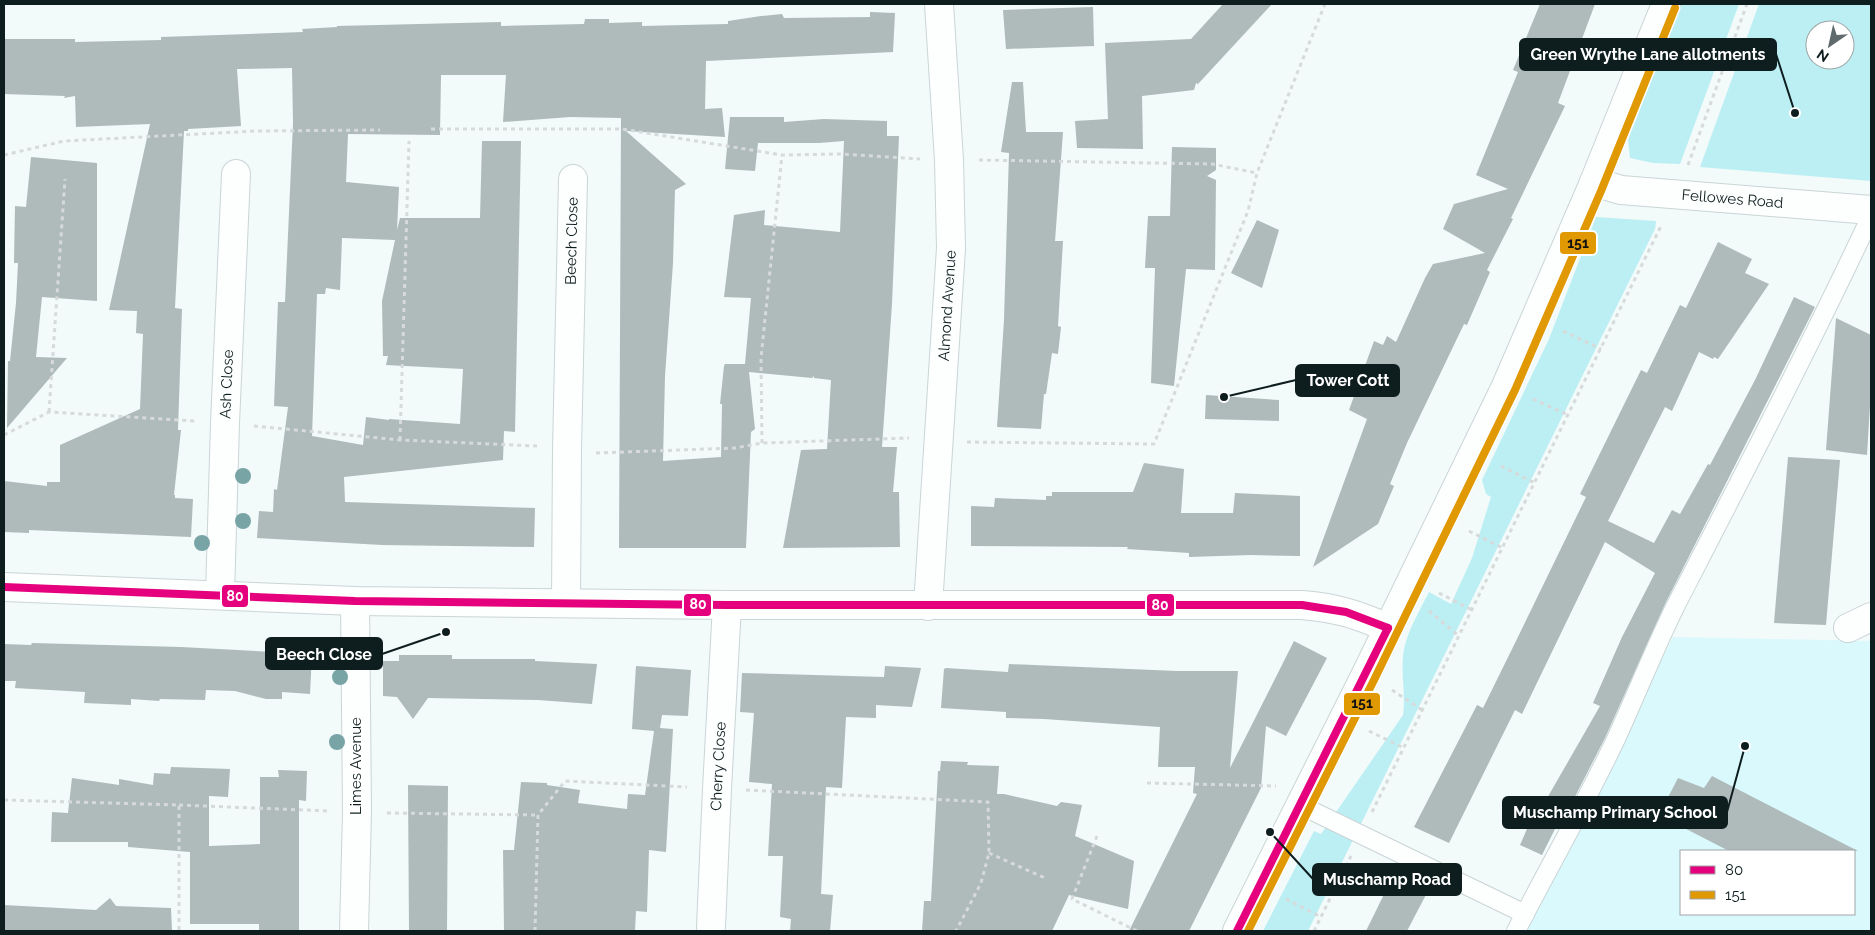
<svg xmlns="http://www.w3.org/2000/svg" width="1875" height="935" font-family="Raleway,sans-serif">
<rect width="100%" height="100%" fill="#f2fafa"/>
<path fill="#daf9fc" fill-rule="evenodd" d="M1673 637 1871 641V931H1525ZM1681 851H1854V914H1681Z"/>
<g fill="#bceff3" fill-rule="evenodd">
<path d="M1681 4H1739L1680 164 1653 163 1630 158 1628 140Z"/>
<path d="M1759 4H1871V181L1700 167ZM1815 30H1845V60H1815Z"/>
<path d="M1596 217 1656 221 1655 229 1308 931H1263L1314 831 1321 834 1403 715C1406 694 1400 671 1404 649 1408 630 1420 610 1429 592L1451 604 1472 558 1491 497 1486 494 1482 480 1549 339Z"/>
</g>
<g fill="#afbabb" fill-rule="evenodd">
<path d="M1223 4H1272L1198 84 1196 83 1194 90 1142 96 1143 149 1077 148 1075 121 1108 119 1105 43 1191 39Z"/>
<path d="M1540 4H1595L1558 103 1565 106 1511 218 1513 219 1487 270 1490 272 1467 325 1464 324 1407 443 1390 484 1394 486 1378 524 1313 567 1367 419 1349 410 1374 341 1383 345 1387 336 1396 342 1425 278 1433 264 1485 253 1443 229 1454 204 1508 189 1476 175 1518 72 1513 70Z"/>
<path d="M1093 7 1094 46 1006 49 1003 10Z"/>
<path d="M870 12 895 13 893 52 706 61 705 109 722 108 725 137 626 131 686 184 675 190 673 263 665 376 663 461 721 457 722 404H720L724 366 725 364H745L751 298 724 297 734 215 765 210 764 225 840 232 844 141 819 143H758L755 171 725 169 730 117H784V122L824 119 887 121V136H899L892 304 882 447H897L893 492H899L900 547 783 548 801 450 827 449 831 380 814 378V376L812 378 749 372 755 429 751 432 746 548H619L621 118 570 117 503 122 506 75H441L440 135 348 134 346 182 399 187 397 230 400 218H480L482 141H521L515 432 504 431 503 460 344 477 345 502 535 508 534 547 382 545 257 538 259 511 273 512 274 489 277 490 288 407 274 406 278 302H285L293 123 292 68 237 69 241 126 188 129V131H184L175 308 182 309 178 430H181L174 495H175V498L193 499 191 537 29 530V533L4 532V481L47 486V482H60V445L140 409 143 334 136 333 137 311 109 310 150 124 76 127 75 96 64 98 65 96 4 94V39H75V42L161 40V37L303 32 302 29 337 27V26L501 22V26L584 24 585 19H609V23L642 22V26L728 24V21L761 16 782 14 784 18 870 17ZM342 238 395 240 382 301 383 356H388L386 365 463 369 460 424 389 419V420L366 417 363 445 312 436 317 294H325L326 288 340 290Z"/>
<path d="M1012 82H1023L1026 132H1063L1055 241H1063L1058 326 1061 327 1058 354 1052 353 1046 394H1044L1041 429 997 427 1004 320 1009 153 1001 152Z"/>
<path d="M1172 147 1216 148V170L1207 176 1216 180 1215 270 1186 269 1174 386 1151 383 1155 268H1145L1148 216H1170Z"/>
<path d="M31 157 97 163V301L42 297 36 357 67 358 7 428 8 361H10L16 303 18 263H14L15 206 26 207Z"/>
<path d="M1257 220 1279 230 1262 288 1231 273Z"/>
<path d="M1718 242 1752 259 1745 273 1769 284 1718 359 1714 357 1713 359 1699 352 1672 411 1665 407 1608 521 1654 543 1672 510 1680 514 1708 464 1710 465 1755 380 1794 297 1815 307 1666 602 1605 738 1582 783 1564 818 1542 807 1600 706 1593 703 1622 637 1655 573 1605 542 1522 714 1515 710 1449 843 1414 827 1477 705 1483 708 1516 641 1586 497 1580 494 1641 370 1647 373 1680 305 1686 308Z"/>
<path d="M1836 318 1871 335V389L1867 455 1826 450Z"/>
<path d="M1206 395 1279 400V421L1205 419Z"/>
<path d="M1788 457 1840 460 1826 625 1774 623Z"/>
<path d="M1144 463 1184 469 1181 513H1233L1235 493 1300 496V556L1251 555 1189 557V553L1127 549 1128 547 971 546V506L994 507 995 498 1046 500V496H1052V492H1133Z"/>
<path d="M1294 641 1327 658 1286 736 1266 726 1261 788 1189 931H1129L1197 794 1193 793 1195 767H1158L1160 727 1044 719 1006 718V712L941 708 944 669 946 668 1008 672 1009 664 1177 671H1238L1230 768Z"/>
<path d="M32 643 181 647 312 654 310 694 282 692V699H266L235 691 206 690 205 700 160 699 159 701 131 699V705L84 703 85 692 15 688 16 681H4V644L31 645Z"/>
<path d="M399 655H452V659H535V661L597 664 592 704 538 700 428 698 413 719 397 697 383 696V661H399Z"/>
<path d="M636 666 691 670 688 716 662 715 660 728 673 729 666 852 649 850 647 912 636 911 635 931H504L503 850H514L521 782 547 783V785L580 790 578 803 627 809 628 794 645 795 654 731 632 729Z"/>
<path d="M885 666 921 668 912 707 876 705V718L846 717 842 788 826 787 821 894 833 895 830 931H790L791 919 780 917 783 856H768L772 784 749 782 754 713 740 712 742 673 884 677Z"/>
<path d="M941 761 968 762 967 765 999 766 997 794H1004L1057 806 1061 802 1082 805 1075 836 1134 861 1128 909 1069 895 1052 931H922L924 901H931L938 771H940Z"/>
<path d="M171 767 230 769 228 797 209 796V846L260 844V777H279L278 770 307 771 306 801 299 800V931H259V924H190V852L128 847V842H51L52 812 68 813 72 778 119 785V779L153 785 154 773 170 774Z"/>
<path d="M1712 776 1858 851H1729L1659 815 1678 778 1704 788Z"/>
<path d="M408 785 448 786 447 931H409Z"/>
<path d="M1534 813 1557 825 1542 855 1520 845Z"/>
<path d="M1395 872 1429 889 1407 931H1366Z"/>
<path d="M110 898 116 906 171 908 172 931H4V905L96 910Z"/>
</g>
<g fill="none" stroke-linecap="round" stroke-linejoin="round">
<g stroke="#cad5d6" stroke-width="20">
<g id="lane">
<path d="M1300 805 1525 914"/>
<path d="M1516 931C1549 867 1585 804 1616 739 1636 695 1654 650 1675 607 1742 477 1809 348 1871 216"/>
</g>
</g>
<g stroke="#cad5d6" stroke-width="30">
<g id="street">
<path id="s1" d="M1594 182 1621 190 1871 210"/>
<path d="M4 587 355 601 727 605H1302C1337 608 1356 614 1388 628"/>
<path id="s2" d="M220 595 225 423 236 174"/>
<path id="s3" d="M566 603 567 450 573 179"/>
<path id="s4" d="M928 606 951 248 949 160 939 4"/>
<path d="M1848 628 1871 617"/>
<path id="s5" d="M711 927 717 789 727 605"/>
<path d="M354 931 357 812 355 601"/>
</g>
</g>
<g stroke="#cad5d6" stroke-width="30">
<path id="secondary" d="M1237 931 1365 676 1506 386 1592 187 1666 4"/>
</g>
<g stroke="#d7dada" stroke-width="3" stroke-dasharray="4 4" stroke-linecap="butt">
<path d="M431 129H622L782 155 839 154 920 159"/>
<path d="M4 155 64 141 256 131 380 130"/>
<path d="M979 160 1212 164 1257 173"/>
<path d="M1688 165 1747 4"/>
<path d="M1563 331 1601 349"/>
<path d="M1533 399 1568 415"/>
<path d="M49 412 65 179"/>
<path d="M254 426 400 440 537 446"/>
<path d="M4 435 49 412 196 421"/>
<path d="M400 440 409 141"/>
<path d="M967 442 1154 444 1248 211 1257 173 1325 4"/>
<path d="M762 443 761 358 782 155"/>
<path d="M596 453 735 448 762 443 909 438"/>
<path d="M1501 466 1535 483"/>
<path d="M1469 531 1503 548"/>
<path d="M1439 593 1472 610"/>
<path d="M1429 611 1459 636"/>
<path d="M1392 690 1422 710"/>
<path d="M1369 731 1404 748"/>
<path d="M1147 783 1276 786"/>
<path d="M746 790 988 802 989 853 981 883 956 931"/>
<path d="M4 800 179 805V931"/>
<path d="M179 805 329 811"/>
<path d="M1372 812 1662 224"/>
<path d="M387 813 538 815"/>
<path d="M1097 836 1072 899 1137 931"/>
<path d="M989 853 1045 878"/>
<path d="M1286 899 1321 917"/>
<path d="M535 931 538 815 565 781 687 787"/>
<path d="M1314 931 1351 856"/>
</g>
<use href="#lane" stroke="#fdfefe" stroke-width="18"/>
<use href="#street" stroke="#fdfefe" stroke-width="28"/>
<use href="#secondary" stroke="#fdfefe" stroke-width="28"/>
<g stroke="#fff" stroke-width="11">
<g id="bus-1">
<path d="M4 587 355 601 727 605H1302L1346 612 1388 628"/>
<path d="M1237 931 1388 628"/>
</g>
</g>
<g stroke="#fff" stroke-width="11">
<path id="bus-2" d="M1248 931 1374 680 1515 390 1601 191 1675 8"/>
</g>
<use href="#bus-1" stroke="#e5007d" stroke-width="8"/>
<use href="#bus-2" stroke="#e09803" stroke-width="8"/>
</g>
<g fill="#78a4a6">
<circle cx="243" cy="476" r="8"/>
<circle cx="243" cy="521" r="8"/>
<circle cx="202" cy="543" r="8"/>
<circle cx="340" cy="677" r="8"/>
<circle cx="337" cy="742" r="8"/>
</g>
<g text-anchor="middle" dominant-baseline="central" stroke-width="4.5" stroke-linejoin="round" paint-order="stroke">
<g font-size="15" fill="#0e1d1e" stroke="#fff">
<text stroke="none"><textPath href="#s1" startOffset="140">Fellowes Road</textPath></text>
<text stroke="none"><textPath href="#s3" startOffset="362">Beech Close</textPath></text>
<text stroke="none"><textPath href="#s4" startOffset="301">Almond Avenue</textPath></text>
<text stroke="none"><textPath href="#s2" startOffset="211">Ash Close</textPath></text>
<text transform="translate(356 766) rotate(-90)">Limes Avenue</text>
<text stroke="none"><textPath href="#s5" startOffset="161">Cherry Close</textPath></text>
</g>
</g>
<path fill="none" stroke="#0e1d1e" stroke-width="2" d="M1795 113L1776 54M1224 397L1296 380M446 632L382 654M1745 746L1727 812M1270 832L1313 879"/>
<g fill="#0e1d1e" stroke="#fff" stroke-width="2">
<circle cx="1795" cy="113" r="5"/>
<circle cx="1224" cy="397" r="5"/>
<circle cx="446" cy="632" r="5"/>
<circle cx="1745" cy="746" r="5"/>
<circle cx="1270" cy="832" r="5"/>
</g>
<g fill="#0e1d1e" stroke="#0e1d1e" stroke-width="2">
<rect x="1520" y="39" width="256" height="31" rx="5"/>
<rect x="1296" y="365" width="103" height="31" rx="5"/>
<rect x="266" y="638" width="116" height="31" rx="5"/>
<rect x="1503" y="797" width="224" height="31" rx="5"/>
<rect x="1313" y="864" width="148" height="31" rx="5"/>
</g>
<g font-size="16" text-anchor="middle" font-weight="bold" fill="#fff">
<text x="1648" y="60">Green Wrythe Lane allotments</text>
<text x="1348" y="386">Tower Cott</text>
<text x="324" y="660">Beech Close</text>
<text x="1615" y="818">Muschamp Primary School</text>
<text x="1387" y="885">Muschamp Road</text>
</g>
<g stroke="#fff" stroke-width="2">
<rect x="1559" y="231" width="38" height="24" rx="5" fill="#e09803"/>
<rect x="221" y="584" width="28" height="24" rx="5" fill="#e5007d"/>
<rect x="683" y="593" width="29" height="24" rx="5" fill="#e5007d"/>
<rect x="1146" y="593" width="29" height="24" rx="5" fill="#e5007d"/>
<rect x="1343" y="692" width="38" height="24" rx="5" fill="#e09803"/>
</g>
<g font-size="14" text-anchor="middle" font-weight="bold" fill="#fff">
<text x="235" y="601">80</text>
<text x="698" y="609">80</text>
<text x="1160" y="610">80</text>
</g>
<g font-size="14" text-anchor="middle" font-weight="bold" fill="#111">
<text x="1578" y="248">151</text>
<text x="1362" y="708">151</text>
</g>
<rect width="1875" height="935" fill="none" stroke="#0e1d1e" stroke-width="10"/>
<rect x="1680" y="850" width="175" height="65" fill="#ffffff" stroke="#9fa5a5"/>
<rect x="1690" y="866" width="25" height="8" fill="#e5007d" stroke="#9fa5a5"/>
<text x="1725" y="875" font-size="15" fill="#0e1d1e">80</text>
<rect x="1690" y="891" width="25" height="8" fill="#e09803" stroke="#9fa5a5"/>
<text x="1725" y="900" font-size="15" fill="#0e1d1e">151</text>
<g transform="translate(1830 45) rotate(214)"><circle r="24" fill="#ffffff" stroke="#9fa5a5"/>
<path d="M0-4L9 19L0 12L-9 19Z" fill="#5e6a6b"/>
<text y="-8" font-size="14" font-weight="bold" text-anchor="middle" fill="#0e1d1e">N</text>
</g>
</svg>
